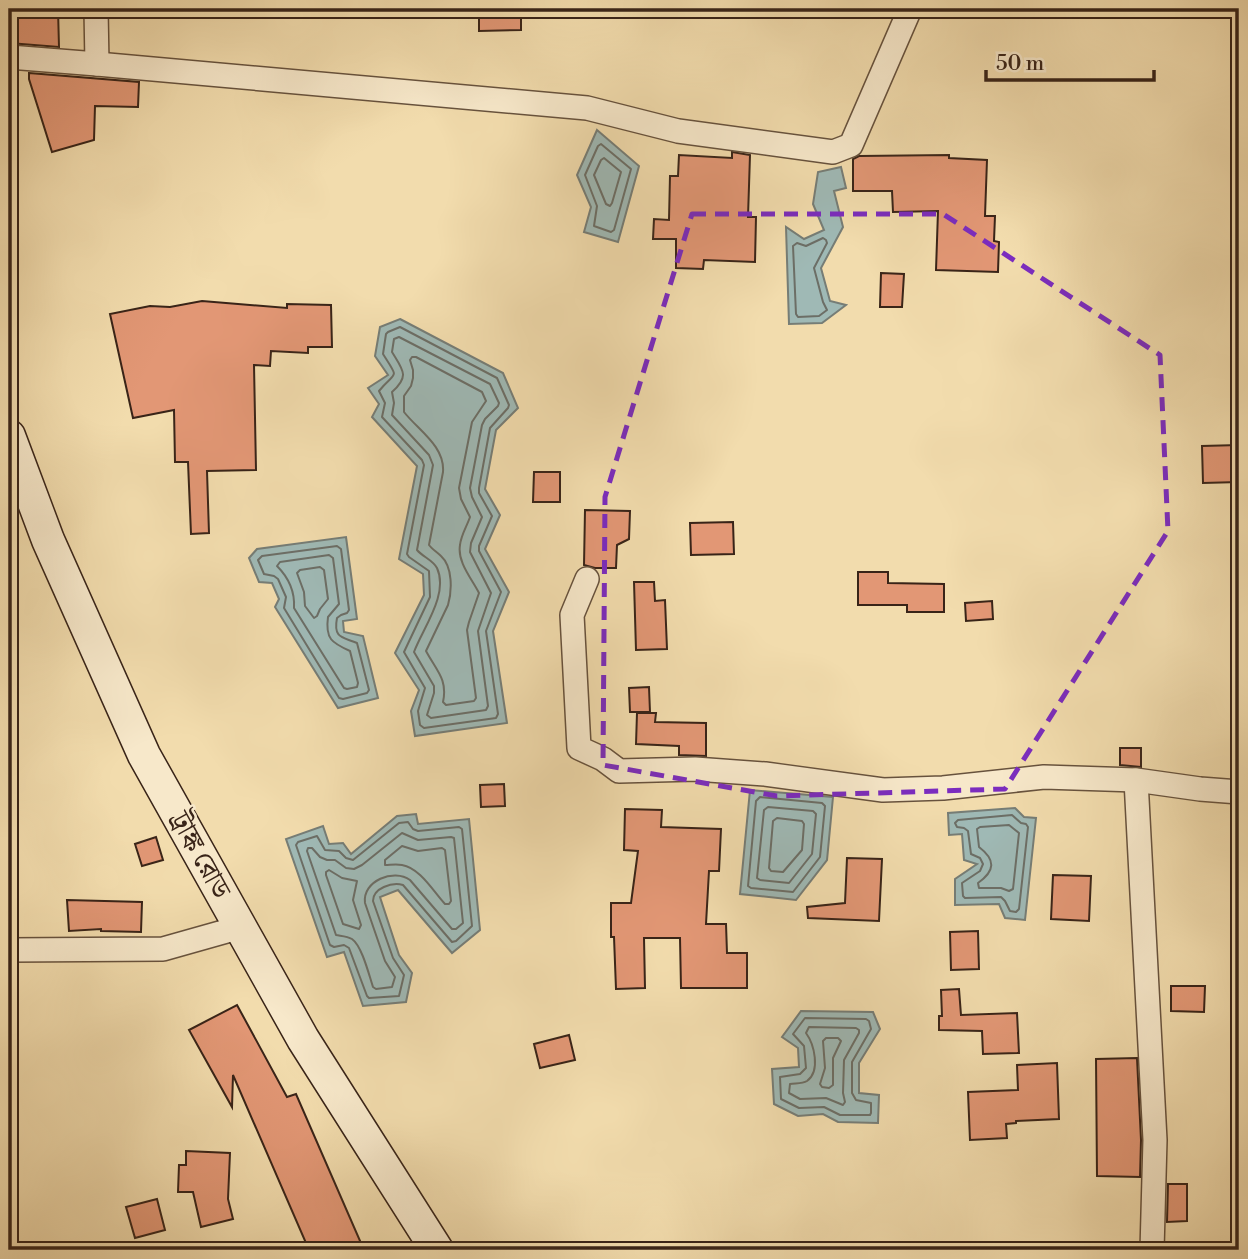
<svg xmlns="http://www.w3.org/2000/svg" width="1248" height="1259" font-family="'Libre Bodoni','Noto Serif Bengali',serif">
<rect width="100%" height="100%" fill="#f2dcad"/>
<filter id="stains"><feTurbulence type="fractalNoise" baseFrequency=".00286" numOctaves="4"/><feColorMatrix values="0 0 0 0 .2 0 0 0 0 .09 0 0 0 0 .02 0 0 0 .5 -.17"/></filter>
<radialGradient id="worn" r=".72"><stop offset=".6" stop-color="#630" stop-opacity="0"/><stop offset="1" stop-color="#630" stop-opacity=".3"/></radialGradient>
<g fill="#9fb9b5" stroke="#767d76" stroke-width="2">
<path d="M597 130 639 166 618 242 584 232 591 207 577 175Z"/>
<path d="M841 167 846 188 834 191 843 227 821 268 830 301 846 305 822 323 789 324 786 227 804 239 824 230 813 204 818 172Z"/>
<path d="M400 319 503 373 518 408 496 430 485 489 500 515 485 549 509 592 493 631 507 723 415 736 411 711 419 690 395 653 424 595 423 574 399 559 417 466 372 417 379 404 368 388 388 375 375 356 380 327Z"/>
<path d="M346 537 357 619 343 621 344 632 363 636 378 698 338 708 275 607 279 599 272 583 259 582 249 558 257 549Z"/>
<path d="M750 790 833 797 827 860 796 900 740 894Z"/>
<path d="M1015 808 1024 817 1036 818 1025 920 1005 918 999 904 955 905V879L977 864 964 860 962 834 949 835 948 813Z"/>
<path d="M416 814 418 824 469 819 480 930 452 953 398 890 380 897 399 955 412 973 406 1002 363 1006 344 952 327 957 286 839 323 826 329 844 343 843 351 854 397 816Z"/>
<path d="M801 1011 873 1012 880 1029 859 1063V1093L879 1095 878 1123 838 1122 823 1114 798 1116 774 1104 772 1069 799 1067 798 1048 782 1037Z"/>
</g>
<g fill="none" stroke-linecap="round" stroke-linejoin="round">
<g stroke="#6c6e66" stroke-width="2">
<path d="M601 144 631 169 614 230 611 232 594 226 597 206 585 175 598 146Z"/>
<path d="M604 158 621 172 612 203 610 206 606 204 594 175 601 160Z"/>
<path d="M823 238 826 240 827 243 814 268 823 302 827 310 819 316 798 317 796 314 793 246 797 243 806 246Z"/>
<path d="M400 327 497 378 509 405 508 408 490 428 479 488V493L492 516 479 546V551L501 592 486 631 498 714 496 718 424 728 420 725 418 711 425 688 404 652 430 597 429 571 409 557 407 554 424 465 422 460 382 417 385 403 379 391C396 370 400 381 383 354L386 334 388 332Z"/>
<path d="M399 337 490 384 499 403 498 406 485 419 482 425 470 488 472 497 482 517 471 543 470 552 491 593 478 631 488 706 486 710 431 718 427 715 434 693V686L414 652C423 628 449 594 437 568 433 560 423 557 417 550L433 465 429 455 392 415 394 403 392 392C410 376 403 370 392 352L394 339Z"/>
<path d="M412 357H416L482 392 486 401 472 422 459 488 461 499 470 517C467 526 461 535 460 545 457 562 472 579 479 593L469 622 467 630 476 698 474 701 446 705 443 702C448 679 436 670 426 651L448 605C452 591 453 567 441 556 437 552 432 549 429 545L443 472C445 446 418 430 404 412V396L411 386 413 378V370L410 360Z"/>
<path d="M337 546 341 549 349 610 347 613 341 615 337 618C333 639 343 637 357 643L369 690 367 693 343 699 339 698 284 608 286 597 278 579 274 576 264 574 258 560 262 556Z"/>
<path d="M329 555 333 558 339 604 328 617C325 639 332 643 350 651L358 683 357 687 347 689 344 688 294 608C295 592 289 578 277 566L280 562Z"/>
<path d="M320 567 324 570 328 599 320 609 317 616 314 618 305 606 304 592 297 573 300 570Z"/>
<path d="M760 797 822 803 825 806 820 857 793 892 751 888 748 886 756 801Z"/>
<path d="M768 807 813 811 816 814 812 854 789 883 760 880 757 878 764 810Z"/>
<path d="M1012 815 1021 823 1026 824 1028 827 1019 909 1016 912 1010 911 1005 901 1001 897 965 898 963 896 962 883 980 871 983 864 980 858 971 854 968 831 964 828 957 827 955 823 958 820Z"/>
<path d="M777 818 802 821 804 824 802 850 783 872 771 871 769 868 773 821Z"/>
<path d="M408 822 413 829 418 831 459 827 462 829 472 926 456 941 452 942 403 885C392 882 373 888 373 901L393 958 404 975 399 996 369 998 367 996 349 948 344 945 334 947 330 945 296 845 298 842 317 836 325 850 339 851 346 858 353 860 399 823Z"/>
<path d="M1009 825 1019 833 1013 889 1009 891 1001 888H979L978 883C995 871 996 860 979 847L977 829 980 827Z"/>
<path d="M402 833 418 840 451 837 454 838 463 923 456 929H452L410 880C394 868 362 881 365 903L385 961 395 977 392 987 376 989 373 987C369 975 362 946 352 939 347 936 341 936 336 935L307 851 308 848H312L320 857 327 860H335L346 868 354 869 362 865Z"/>
<path d="M402 846 418 851 442 848 445 850 451 901 449 904H445C433 891 420 868 402 865 396 864 390 865 385 865V860Z"/>
<path d="M329 870 342 878 357 881 353 900 361 925 359 929 343 924 326 875V872Z"/>
<path d="M805 1018 866 1019 869 1021 871 1029 852 1062V1093L856 1100 871 1103V1113L870 1115H840L824 1107 799 1108 781 1099 780 1077 800 1074 806 1068 804 1046 793 1034Z"/>
<path d="M809 1027 856 1028 859 1030V1033L844 1060 843 1093 845 1102 843 1105 826 1098 800 1099 789 1093 790 1084C795 1083 802 1084 807 1081 821 1071 814 1044 806 1033Z"/>
<path d="M826 1038H838L841 1041 833 1058V1085L829 1088 822 1087 820 1084 825 1068 823 1041Z"/>
</g>
</g>
<g fill="#e29775" stroke="#392418" stroke-width="2">
<path d="M9 9H58L59 47 9 43Z"/>
<path d="M479 9H521V30L479 31Z"/>
<path d="M29 73 139 82 138 107 95 106 94 140 52 152 29 79Z"/>
<path d="M732 152 750 155 748 217H756L755 262 704 260 703 269 676 268V239H653L654 219 669 220 670 176H678L679 155 732 158Z"/>
<path d="M949 155V158L987 160 985 216H995L994 241 999 242 998 272 936 270 938 211 893 212 892 191H853V159L859 156Z"/>
<path d="M881 273 904 274 902 307H880Z"/>
<path d="M202 301 287 308V304L331 305 332 347H308V353L271 351 270 366 254 365 256 470 207 471 209 533 191 534 188 462H175L174 410 133 418 110 314 150 306 170 307Z"/>
<path d="M1239 445V482L1203 483 1202 446Z"/>
<path d="M534 472H560V502H533Z"/>
<path d="M585 510 630 511 629 539 617 545 616 568H595L584 565Z"/>
<path d="M733 522 734 554 691 555 690 523Z"/>
<path d="M858 572H888V583L944 584V612H907V605H858Z"/>
<path d="M634 582H654L655 601 665 600 667 649 636 650Z"/>
<path d="M992 601 993 619 966 621 965 603Z"/>
<path d="M649 687 650 712H630L629 688Z"/>
<path d="M637 713H656L655 722 706 723V756L679 755V746L636 744Z"/>
<path d="M1120 748H1141V767L1120 765Z"/>
<path d="M504 784 505 806 481 807 480 785Z"/>
<path d="M625 809 662 810 661 827 721 829 719 871H709L706 924H726L727 953H747V988H681L680 938H644L645 988 616 989 614 937H611V903H631L638 851 624 850Z"/>
<path d="M156 837 163 860 142 866 135 844Z"/>
<path d="M847 858 882 859 879 921 808 918 807 907 845 903Z"/>
<path d="M1053 875 1091 876 1089 921 1051 919Z"/>
<path d="M67 900 142 902 141 932 101 931V929L69 931Z"/>
<path d="M978 931 979 969 951 970 950 932Z"/>
<path d="M1171 986H1205L1204 1012 1171 1011Z"/>
<path d="M959 989 961 1015 1017 1013 1019 1053 983 1054 982 1031 939 1030V1016H942L941 990Z"/>
<path d="M237 1005 287 1097 296 1094 364 1250H309L233 1075 232 1107 189 1030Z"/>
<path d="M569 1035 575 1060 540 1068 534 1044Z"/>
<path d="M1137 1058 1141 1140 1140 1177 1097 1176 1096 1059Z"/>
<path d="M1057 1063 1059 1119 1016 1121V1123L1006 1124 1007 1138 970 1140 968 1092 1018 1090 1017 1065Z"/>
<path d="M186 1151 230 1153 228 1199 233 1219 201 1227 193 1192H178L179 1165H186Z"/>
<path d="M1168 1184H1187V1221L1167 1222Z"/>
<path d="M157 1199 165 1230 135 1238 126 1207Z"/>
</g>
<g fill="none" stroke-linecap="round" stroke-linejoin="round">
<g stroke="#67523d" stroke-width="26">
<g id="minor">
<path d="M9 57 97 64 96 9"/>
<path d="M97 64 587 108 678 131 833 152 851 145 910 9"/>
<path d="M587 579 572 615 579 748 603 759 619 771 695 769 765 774 883 790 943 788 1044 777 1136 780 1200 789 1239 792"/>
<path d="M1136 780 1155 1140 1152 1250"/>
<path d="M9 950 163 949 241 927"/>
</g>
</g>
<g stroke="#392418" stroke-width="35">
<path id="secondary" d="M9 436 48 540 144 755 303 1039 437 1250"/>
</g>
<use href="#minor" stroke="#f7e8ca" stroke-width="23"/>
<use href="#secondary" stroke="#f7e8ca" stroke-width="32"/>
</g>
<path fill="none" stroke="#7b2cbf" stroke-width="5" stroke-dasharray="14 9" stroke-linejoin="round" d="M692 214H943L1160 355 1168 531 1005 789 777 796 603 765 605 497Z"/>
<g text-anchor="middle" dominant-baseline="central" stroke-width="5" stroke-linejoin="round" paint-order="stroke">
<g font-size="28" fill="#392418" stroke="#f7e8ca">
<text transform="translate(200 855) rotate(61)">ট্রাঙ্ক রোড</text>
</g>
</g>
<rect width="1248" height="1259" fill="none" stroke="#f2dcad" stroke-width="35"/>
<rect x="10" y="10" width="1227" height="1238" fill="none" stroke="#392418" stroke-width="3.5"/>
<rect x="18" y="18" width="1213" height="1224" fill="none" stroke="#392418" stroke-width="2"/>
<path d="M986 70v10h168v-10" fill="none" stroke="#392418" stroke-width="3.5"/>
<text x="996" y="70" font-size="21" fill="#392418" stroke="#f7e8ca" stroke-width="5" paint-order="stroke">50 m</text>
<rect width="100%" height="100%" filter="url(#stains)"/>
<rect width="100%" height="100%" fill="url(#worn)"/>
</svg>
